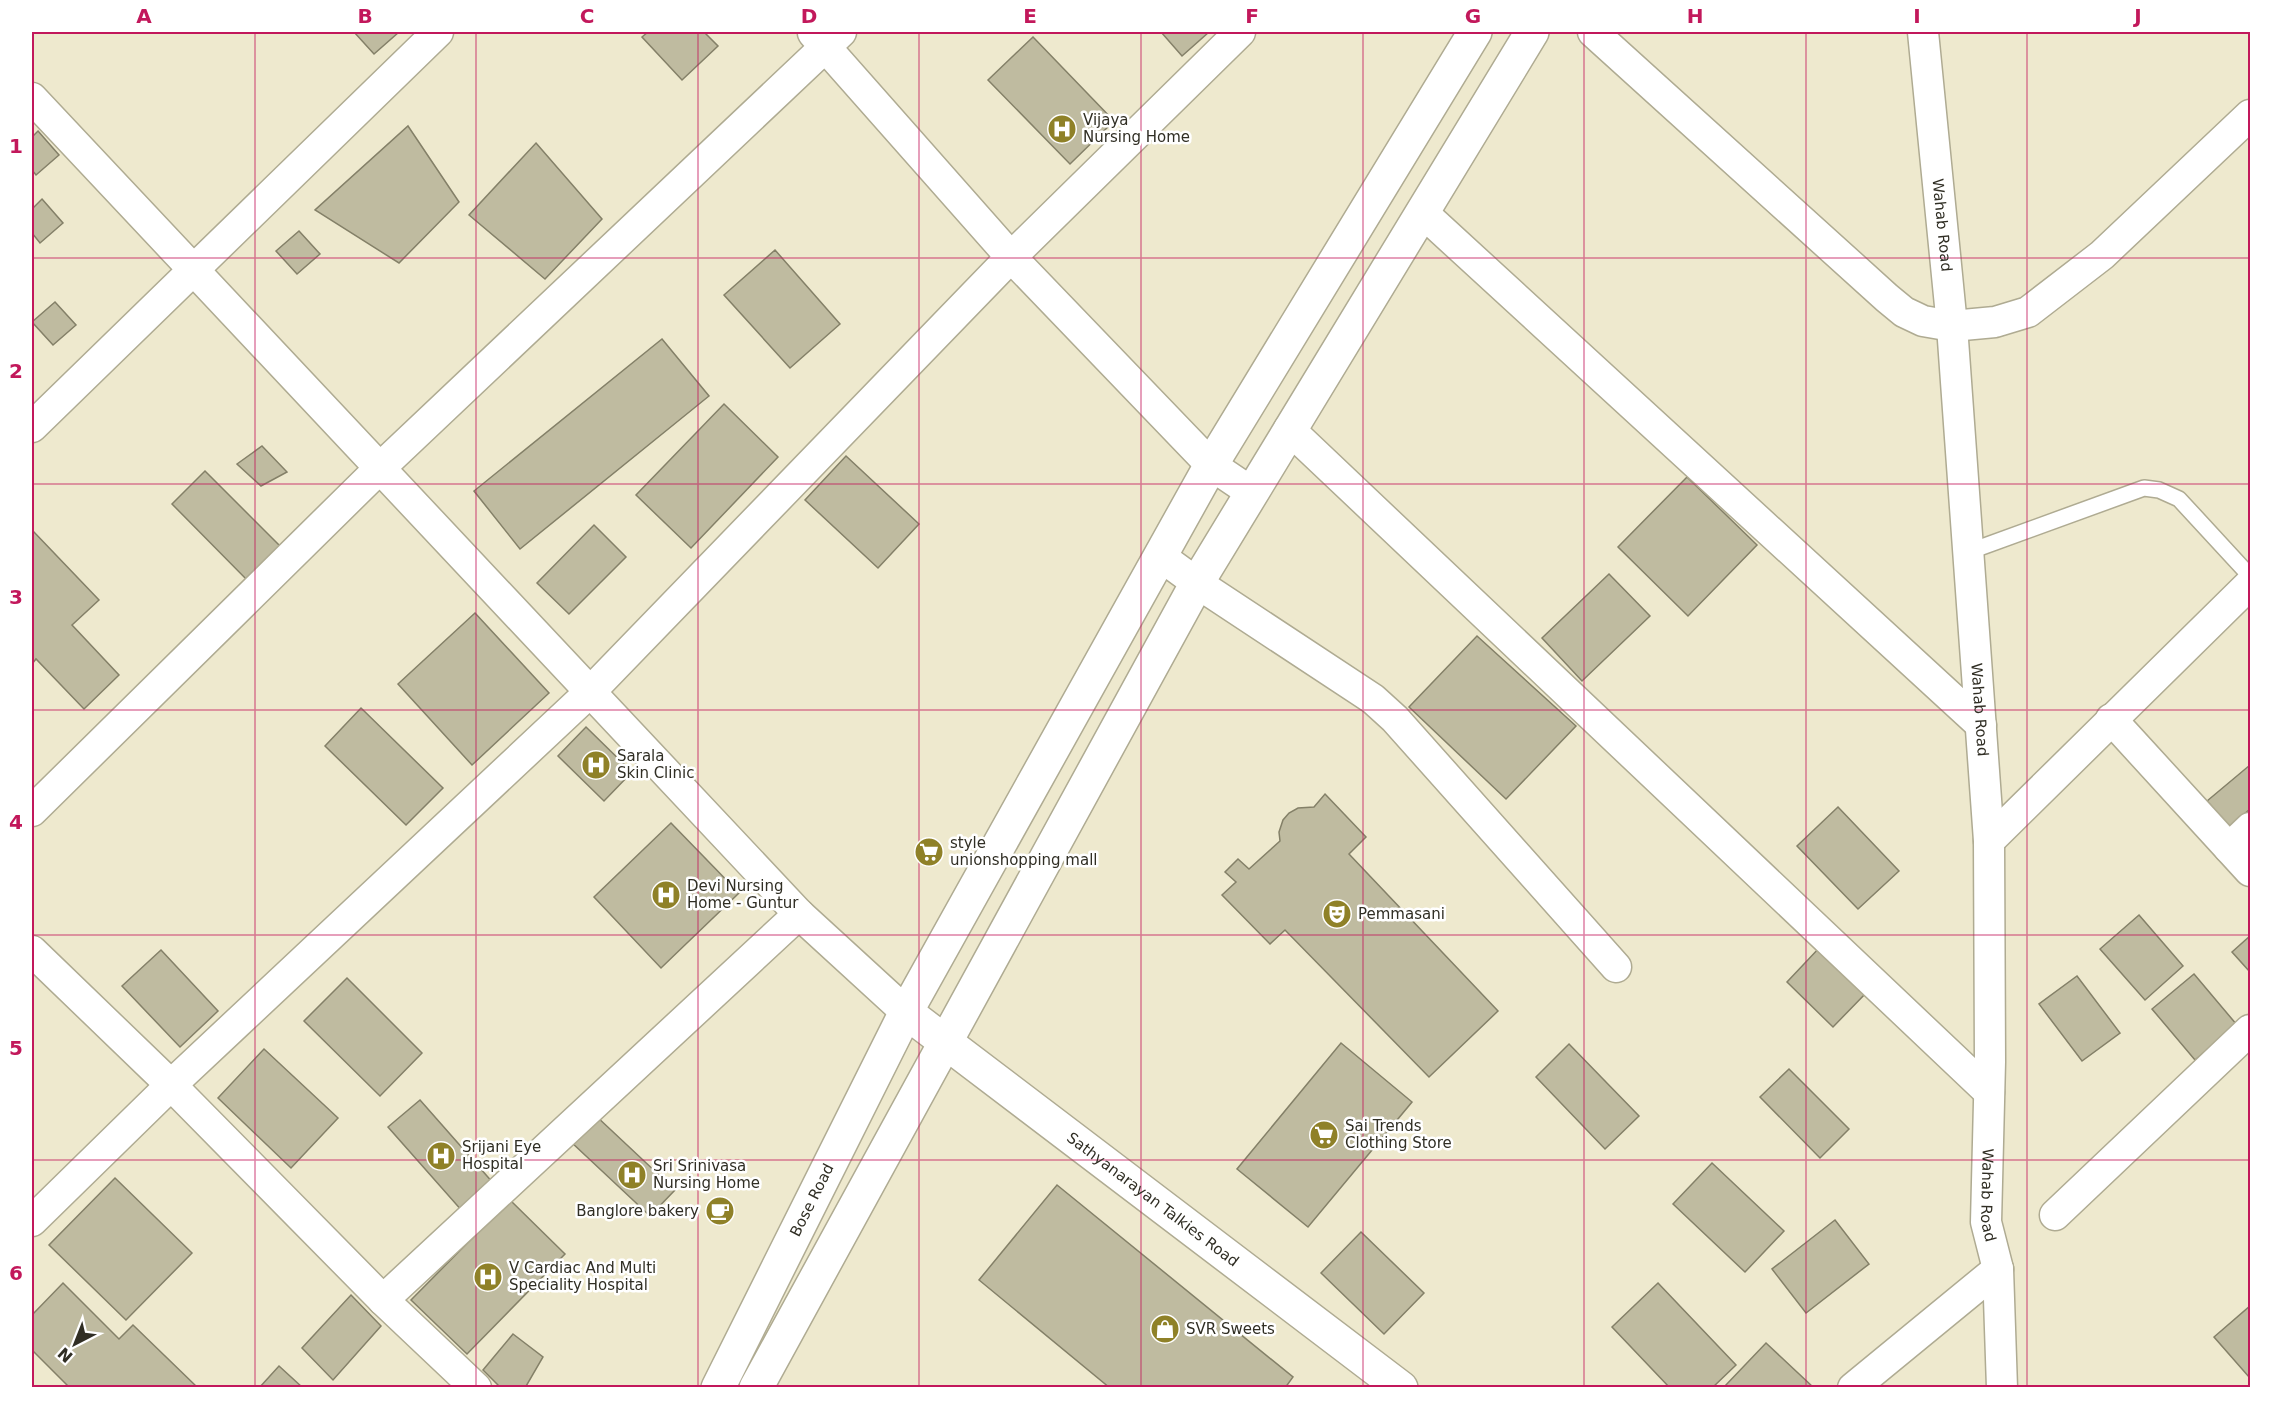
<svg xmlns="http://www.w3.org/2000/svg" width="2282" height="1419" font-family="'DejaVu Sans',sans-serif">
<rect width="100%" height="100%" fill="#eee9ce"/>
<g fill="#bfbba0" stroke="#848068" stroke-width="1.5">
<path d="M354 32H399L374 54Z"/>
<path d="M648 32H704L718 46 682 80 642 37Z"/>
<path d="M1161 32H1209L1182 56Z"/>
<path d="M1033 37 1114 121 1070 164 988 80Z"/>
<path d="M408 126 459 202 399 263 315 210Z"/>
<path d="M38 131 59 155 36 175 32 170V137Z"/>
<path d="M536 143 602 219 545 279 469 215Z"/>
<path d="M42 199 63 223 40 243 32 233V209Z"/>
<path d="M299 231 320 254 297 274 276 251Z"/>
<path d="M775 250 840 324 790 368 724 295Z"/>
<path d="M55 302 76 325 53 345 32 322Z"/>
<path d="M662 339 709 396 520 549 474 491Z"/>
<path d="M724 404 778 457 691 548 636 495Z"/>
<path d="M262 446 287 472 261 486 237 464Z"/>
<path d="M846 456 919 524 878 568 805 500Z"/>
<path d="M205 471 281 547 248 581 172 504Z"/>
<path d="M1687 477 1757 545 1688 616 1618 547Z"/>
<path d="M594 525 626 557 569 614 537 583Z"/>
<path d="M33 531 99 600 72 625 119 675 84 709 36 659 32 664Z"/>
<path d="M1609 574 1650 616 1582 681 1542 638Z"/>
<path d="M475 613 549 693 472 765 398 684Z"/>
<path d="M1477 636 1576 726 1506 799 1409 707Z"/>
<path d="M361 708 443 788 406 825 325 746Z"/>
<path d="M586 727 632 772 604 801 558 756Z"/>
<path d="M2250 765V809L2229 827 2207 801Z"/>
<path d="M1325 794 1366 837 1349 854 1498 1011 1429 1077 1285 930 1270 944 1222 895 1236 882 1225 872 1238 859 1249 869 1280 841 1279 832 1283 820 1289 813 1298 808 1314 807Z"/>
<path d="M1838 807 1899 871 1858 909 1797 846Z"/>
<path d="M671 823 739 893 661 968 594 897Z"/>
<path d="M2139 915 2183 966 2145 1000 2100 949Z"/>
<path d="M2250 936V972L2232 952Z"/>
<path d="M1820 947 1866 993 1833 1027 1787 982Z"/>
<path d="M161 950 218 1011 180 1047 122 986Z"/>
<path d="M2194 974 2237 1025 2195 1060 2152 1009Z"/>
<path d="M2077 976 2120 1033 2082 1061 2039 1004Z"/>
<path d="M347 978 422 1053 380 1096 304 1021Z"/>
<path d="M1341 1043 1412 1102 1308 1227 1237 1169Z"/>
<path d="M1569 1044 1639 1116 1605 1149 1536 1077Z"/>
<path d="M264 1049 338 1118 291 1168 218 1098Z"/>
<path d="M1789 1069 1849 1129 1820 1158 1760 1097Z"/>
<path d="M420 1100 494 1184 463 1212 388 1127Z"/>
<path d="M595 1115 675 1190 650 1216 570 1141Z"/>
<path d="M1712 1163 1784 1231 1745 1272 1673 1204Z"/>
<path d="M115 1178 192 1253 126 1320 49 1245Z"/>
<path d="M1057 1185 1293 1377 1285 1388H1110L979 1280Z"/>
<path d="M510 1200 565 1254 467 1354 411 1300Z"/>
<path d="M1835 1220 1869 1264 1806 1313 1772 1269Z"/>
<path d="M1361 1232 1424 1293 1384 1334 1321 1273Z"/>
<path d="M63 1283 119 1339 133 1325 197 1387 70 1388 32 1350V1315Z"/>
<path d="M1658 1283 1736 1365 1712 1388H1670L1612 1327Z"/>
<path d="M351 1295 381 1326 333 1380 302 1348Z"/>
<path d="M2250 1306V1375L2249 1377 2214 1337Z"/>
<path d="M513 1334 543 1357 525 1388H501L483 1370Z"/>
<path d="M1766 1343 1814 1388 1724 1387Z"/>
<path d="M279 1366 303 1388H259Z"/>
</g>
<g fill="none" stroke-linecap="round" stroke-linejoin="round">
<g stroke="#afab92" stroke-width="18">
<path id="service" d="M1968 552 2144 488 2159 490 2179 499 2250 576"/>
</g>
<g stroke="#afab92" stroke-width="33">
<g id="minor">
<path d="M1593 32 1887 298 1904 312 1923 321 1952 326 1995 322 2028 312 2102 255 2250 115"/>
<path id="s1" d="M1923 32 1952 326 1989 841 1990 1062 1986 1222 1998 1269 2002 1388"/>
<path d="M813 33 1011 257 1211 465 1251 492"/>
<path d="M32 98 799 914 906 1012"/>
<path d="M1422 212 1981 725"/>
<path d="M32 427 438 32"/>
<path d="M1289 429 1989 1092"/>
<path d="M1160 556 1197 583 1373 699 1395 719 1616 967"/>
<path d="M2111 719 2250 871"/>
<path d="M32 811 380 468 841 32"/>
<path d="M1989 841 2250 584"/>
<path d="M2229 848 2250 828"/>
<path d="M32 951 171 1085 383 1300 476 1388"/>
<path d="M2055 1215 2250 1030"/>
<path d="M32 1221 171 1085 590 692 1011 257 1240 32"/>
<path d="M383 1300 799 914"/>
<path d="M1853 1388 1998 1269"/>
</g>
</g>
<g stroke="#afab92" stroke-width="36">
<g id="secondary">
<path id="s2" d="M906 1012 1401 1388"/>
<path id="s3" d="M718 1388 906 1012 1211 465 1475 32"/>
<path d="M756 1388 1197 583 1532 32"/>
</g>
</g>
<use href="#service" stroke="#fff" stroke-width="15"/>
<use href="#minor" stroke="#fff" stroke-width="30"/>
<use href="#secondary" stroke="#fff" stroke-width="33"/>
</g>
<path fill="none" stroke="#c2185b" stroke-width="1.5" stroke-opacity="0.55" d="M255 32V1388M476 32V1388M698 32V1388M919 32V1388M1141 32V1388M1363 32V1388M1584 32V1388M1806 32V1388M2027 32V1388M32 258H2250M32 484H2250M32 710H2250M32 935H2250M32 1160H2250"/>
<defs>
<g id="hospital-disc" transform="scale(1.5)"><circle r="9.5" fill="#8f8128" stroke="#fff"/><path d="M-5-5h3v3.5h4V-5h3V5h-3V1.5h-4V5h-3Z" fill="#fff"/></g>
<g id="supermarket-disc" transform="scale(1.5)"><circle r="9.5" fill="#8f8128" stroke="#fff"/><path d="M-6-5.5h2.5l.6 2H6L4.5 2H-2.5L-4.4-4H-6ZM-1.5 3.2a1.3 1.3 0 1 0 .1 0ZM3 3.2a1.3 1.3 0 1 0 .1 0Z" fill="#fff"/></g>
<g id="theatre-disc" transform="scale(1.5)"><circle r="9.5" fill="#8f8128" stroke="#fff"/><path d="M-5-5.5Q0-4 5-5.5V0Q5 5 0 6Q-5 5-5 0ZM-3.3-2.5H-1v1.5H-3.3ZM1-2.5H3.3v1.5H1ZM-2.8 1Q0 5.5 2.8 1Z" fill="#fff"/></g>
<g id="cafe-disc" transform="scale(1.5)"><circle r="9.5" fill="#8f8128" stroke="#fff"/><path d="M-5.5-4.5H6V0H3Q3 3.5 0 3.5H-2.5Q-5.5 3.5-5.5 0ZM3-3.2v2h1.7v-2ZM-6 4.5H4V6H-6Z" fill="#fff"/></g>
<g id="shop-disc" transform="scale(1.5)"><circle r="9.5" fill="#8f8128" stroke="#fff"/><path d="M-5-2.5h2.3a2.7 3.5 0 0 1 5.4 0H5L5.5 6h-11ZM-1.5-2.5h3a1.5 2.3 0 0 0-3 0Z" fill="#fff"/></g>
</defs>
<g fill-rule="evenodd">
<use href="#hospital-disc" x="1062" y="129"/>
<use href="#hospital-disc" x="596" y="765"/>
<use href="#supermarket-disc" x="929" y="852"/>
<use href="#hospital-disc" x="666" y="895"/>
<use href="#theatre-disc" x="1337" y="914"/>
<use href="#supermarket-disc" x="1324" y="1135"/>
<use href="#hospital-disc" x="441" y="1156"/>
<use href="#hospital-disc" x="632" y="1175"/>
<use href="#cafe-disc" x="720" y="1211"/>
<use href="#hospital-disc" x="488" y="1277"/>
<use href="#shop-disc" x="1165" y="1329"/>
</g>
<g text-anchor="middle" dominant-baseline="central" stroke-width="5" stroke-linejoin="round" paint-order="stroke">
<g font-size="15" fill="#302e24" stroke="#fff" text-anchor="start">
<text x="1083" y="120">Vijaya<tspan x="1083" dy="17">Nursing Home</tspan></text>
<text x="617" y="756">Sarala<tspan x="617" dy="17">Skin Clinic</tspan></text>
<text x="950" y="843">style<tspan x="950" dy="17">unionshopping mall</tspan></text>
<text x="687" y="886">Devi Nursing<tspan x="687" dy="17">Home - Guntur</tspan></text>
<text x="1358" y="914">Pemmasani</text>
<text x="1345" y="1126">Sai Trends<tspan x="1345" dy="17">Clothing Store</tspan></text>
<text x="462" y="1147">Srijani Eye<tspan x="462" dy="17">Hospital</tspan></text>
<text x="653" y="1166">Sri Srinivasa<tspan x="653" dy="17">Nursing Home</tspan></text>
<text x="699" y="1211" text-anchor="end">Banglore bakery</text>
<text x="509" y="1268">V Cardiac And Multi<tspan x="509" dy="17">Speciality Hospital</tspan></text>
<text x="1186" y="1329">SVR Sweets</text>
</g>
<g font-size="15" fill="#302e24" stroke="#fff">
<text stroke="none"><textPath href="#s1" startOffset="194">Wahab Road</textPath></text>
<text stroke="none"><textPath href="#s1" startOffset="680">Wahab Road</textPath></text>
<text stroke="none"><textPath href="#s1" startOffset="1166">Wahab Road</textPath></text>
<text stroke="none"><textPath href="#s3" startOffset="210">Bose Road</textPath></text>
<text stroke="none"><textPath href="#s2" startOffset="310">Sathyanarayan Talkies Road</textPath></text>
</g>
</g>
<rect width="2282" height="1419" fill="none" stroke="#ffffff" stroke-width="66"/>
<g transform="translate(75 1344) rotate(222)" stroke="#ffffff" stroke-width="4.5" paint-order="stroke">
<path d="M0-4.5L10 22L0 15L-10 22Z" fill="#302e24"/>
<text y="-9" font-size="16" font-weight="bold" text-anchor="middle" fill="#302e24">N</text>
</g>
<rect x="33" y="33" width="2216" height="1353" fill="none" stroke="#c2185b" stroke-width="2"/>
<g font-size="20" text-anchor="middle" font-weight="bold" fill="#c2185b">
<text x="144" y="23">A</text>
<text x="365" y="23">B</text>
<text x="587" y="23">C</text>
<text x="809" y="23">D</text>
<text x="1030" y="23">E</text>
<text x="1252" y="23">F</text>
<text x="1473" y="23">G</text>
<text x="1695" y="23">H</text>
<text x="1917" y="23">I</text>
<text x="2138" y="23">J</text>
<text x="16" y="153">1</text>
<text x="16" y="378">2</text>
<text x="16" y="604">3</text>
<text x="16" y="829">4</text>
<text x="16" y="1055">5</text>
<text x="16" y="1280">6</text>
</g>
</svg>
